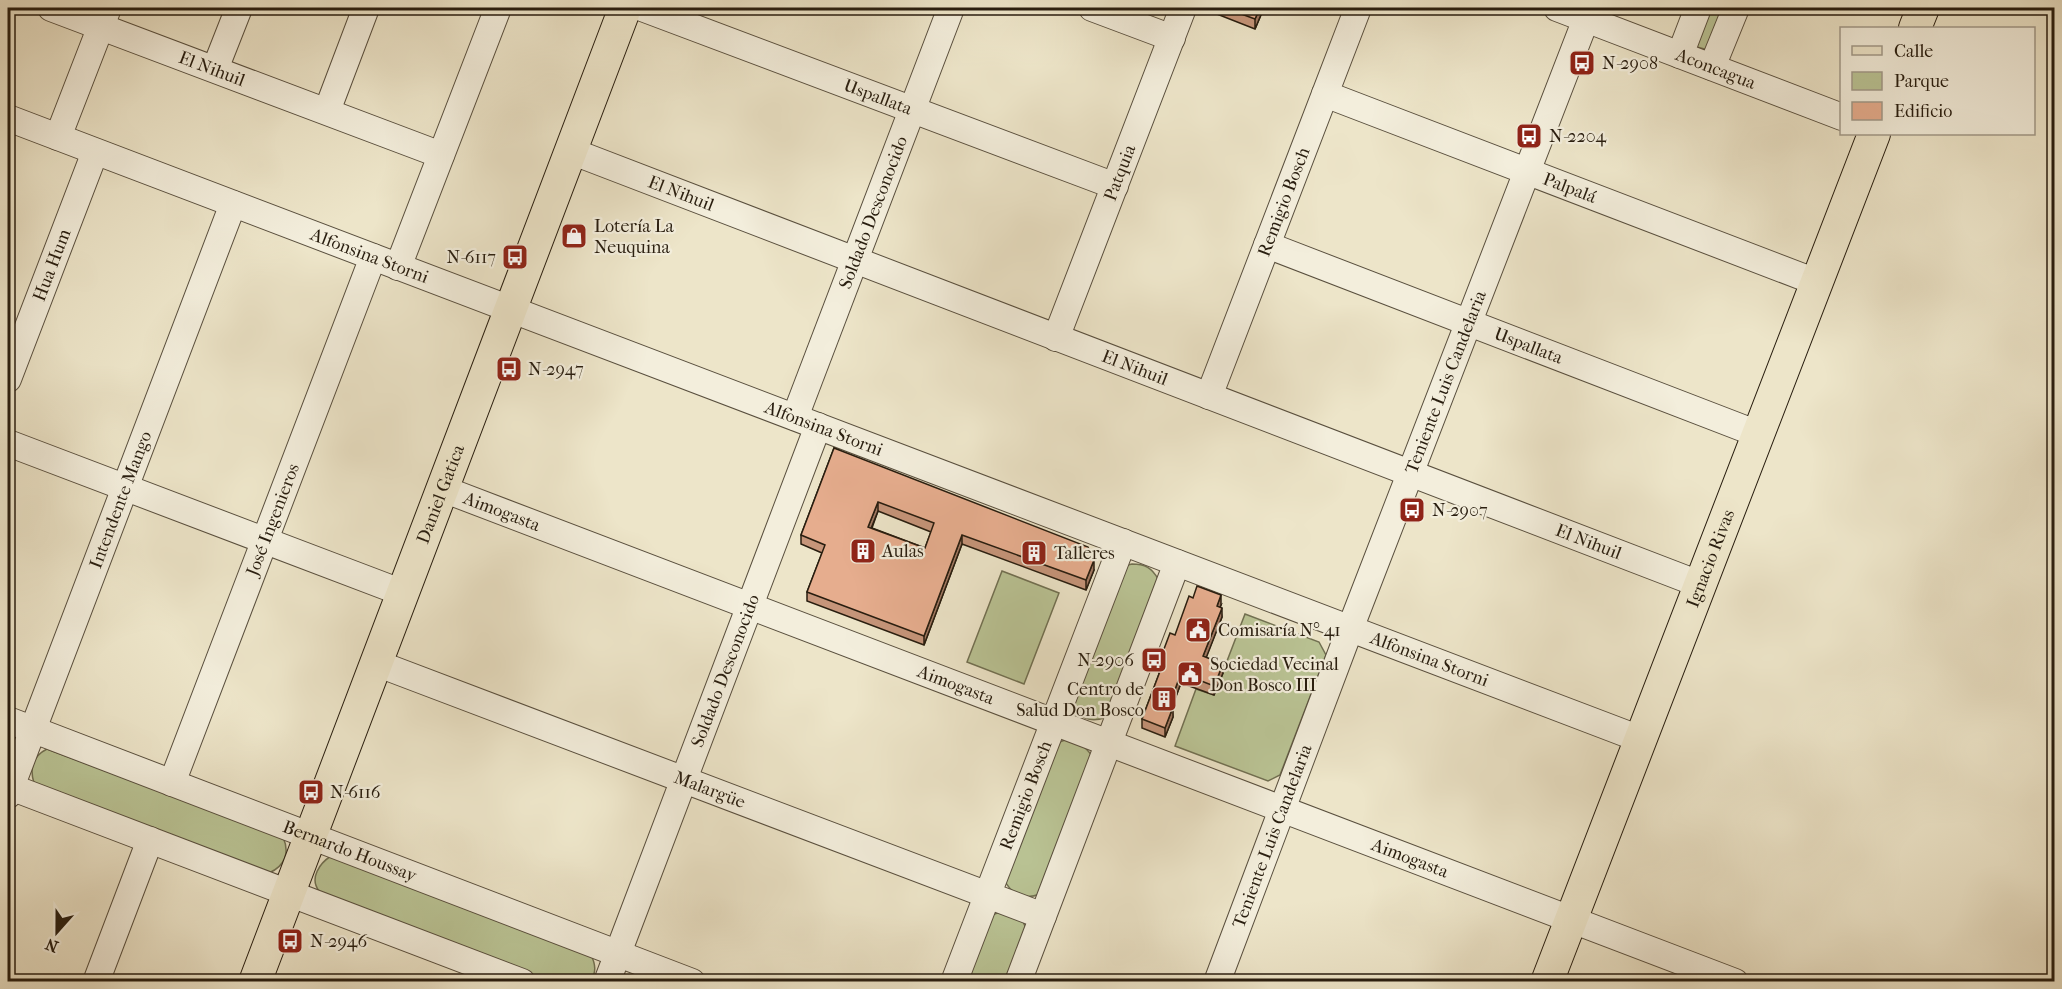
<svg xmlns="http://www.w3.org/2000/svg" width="2062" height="989" font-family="'IM FELL French Canon',serif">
<rect width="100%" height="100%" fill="#ede5c9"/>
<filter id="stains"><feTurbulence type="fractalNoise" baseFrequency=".00333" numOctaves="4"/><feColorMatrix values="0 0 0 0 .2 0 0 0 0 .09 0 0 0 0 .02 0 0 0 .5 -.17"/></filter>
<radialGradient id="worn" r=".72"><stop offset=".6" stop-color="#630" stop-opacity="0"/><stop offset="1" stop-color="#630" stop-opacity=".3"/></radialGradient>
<g fill="#bac495" stroke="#717052" stroke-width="1.5">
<path d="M1704 8H1731L1708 50 1697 47Z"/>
<path d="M1132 564C1145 564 1152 568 1158 579L1107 717C1091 723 1077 719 1071 702L1124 566Z"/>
<path d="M1002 571 1059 593 1024 684 967 662Z"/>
<path d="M1245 614 1319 642 1326 655 1280 775 1268 781 1175 746 1196 689 1214 695Z"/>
<path d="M1065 740C1078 741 1085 746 1092 756L1040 894C1025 900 1011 895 1004 879L1057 743Z"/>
<path d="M47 749 283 837C290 853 285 866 269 873L34 783C29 767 33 756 47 749Z"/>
<path d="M331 856 591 955C596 965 596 972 591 981H540L331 901C327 898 321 895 319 891 309 878 320 863 331 856Z"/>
<path d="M1000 912 1022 920 1026 928 1011 981 960 982 992 915Z"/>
</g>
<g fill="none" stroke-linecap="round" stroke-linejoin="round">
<g stroke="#594f3e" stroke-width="28">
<g id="minor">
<path id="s1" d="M51 8 441 155"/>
<path id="s2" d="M642 8 1115 186"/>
<path d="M1092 8 1172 38"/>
<path id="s3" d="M1557 8 1842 117"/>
<path d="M1680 55 1698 8"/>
<path d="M1712 67 1736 8"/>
<path d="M215 69 239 8"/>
<path id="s4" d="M1325 94 1816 282"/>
<path d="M327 111 366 8"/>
<path id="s5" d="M8 118 1640 739"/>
<path d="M58 137 108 8"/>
<path id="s6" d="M571 151 1699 584"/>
<path id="s7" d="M1267 245 1758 434"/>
<path d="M398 267 498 8"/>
<path id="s8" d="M1056 338 1183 8"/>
<path id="s9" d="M8 379 95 152"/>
<path id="s10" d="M1209 396 1358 8"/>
<path id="s11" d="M795 417 951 8"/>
<path d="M8 443 403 593"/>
<path id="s12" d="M443 489 1735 982"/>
<path id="s13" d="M376 663 1043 916"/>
<path id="s14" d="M8 720 692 982"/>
<path id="s15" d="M172 783 373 257"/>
<path d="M8 786 522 982"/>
<path id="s16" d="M8 795 233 204"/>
<path d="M96 982 150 840"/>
<path id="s17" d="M607 982 818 426"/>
<path id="s18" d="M954 982 1123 542"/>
<path d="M1018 982 1177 563"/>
<path id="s19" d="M1217 982 1350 629 1586 19"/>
</g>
</g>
<g stroke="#281d0f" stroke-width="34">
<g id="major">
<path d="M1915 28 1923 8"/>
<path id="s20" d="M255 982 625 8"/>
<path id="s21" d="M1547 982 1874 134"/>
</g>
</g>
<use href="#minor" stroke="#f3eedc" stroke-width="26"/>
<use href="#major" stroke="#ede5c9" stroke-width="32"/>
</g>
<g fill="#c6957a" stroke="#281d0f" stroke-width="1.5" fill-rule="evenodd">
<path d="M1204 8H1263V10L1255 29 1204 9Z"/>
<path d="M834 448 1094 570 1086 590 962 544 924 645 807 601V592L822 553 801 544V535ZM878 511 931 532 925 548 872 528Z"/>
<path d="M1221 605 1220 607 1222 617 1206 657 1223 673 1214 695 1181 683 1172 707 1173 717 1165 737 1142 728V719L1159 674 1158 665 1175 635Z"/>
</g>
<g fill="#a17963" stroke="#281d0f" stroke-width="1.5">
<path d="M1260 8H1263V10L1255 29V19Z"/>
<path d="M878 502V511L868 536V527Z"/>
<path d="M962 535V544L924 645V636Z"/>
<path d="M1094 560V570L1086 590V580Z"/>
<path d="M1221 595V605L1217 615V606Z"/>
<path d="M1222 608V617L1203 666V656Z"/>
<path d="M1223 664V673L1214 695V686Z"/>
<path d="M1181 673V683L1169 715V706Z"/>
<path d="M1173 707V717L1165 737V728Z"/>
</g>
<g fill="#e6ad8e" stroke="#281d0f" stroke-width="1.5" fill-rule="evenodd">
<path d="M1225 8H1260L1255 19Z"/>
<path d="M834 448 1088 547 1094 560 1086 580 962 535 924 636 807 592 825 545 801 535ZM878 502 934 523 925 548 868 527Z"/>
<path d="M1197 586 1221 595 1217 606 1222 608 1203 656 1223 664 1214 686 1181 673 1169 706 1173 707 1165 728 1142 719 1162 666 1158 665 1170 633 1175 635 1189 596 1193 598Z"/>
</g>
<defs>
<g id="bus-square" transform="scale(1.35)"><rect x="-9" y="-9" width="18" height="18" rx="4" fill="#8f2418" stroke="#f3eedc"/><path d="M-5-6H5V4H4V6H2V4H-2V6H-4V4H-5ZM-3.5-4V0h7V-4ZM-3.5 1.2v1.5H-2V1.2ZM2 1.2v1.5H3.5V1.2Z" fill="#fff"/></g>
<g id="shop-square" transform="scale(1.35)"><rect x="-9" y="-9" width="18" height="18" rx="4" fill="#8f2418" stroke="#f3eedc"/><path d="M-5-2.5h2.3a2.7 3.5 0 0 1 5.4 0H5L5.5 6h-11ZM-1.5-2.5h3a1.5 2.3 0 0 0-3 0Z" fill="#fff"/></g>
<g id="building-square" transform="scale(1.35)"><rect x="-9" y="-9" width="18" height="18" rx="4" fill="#8f2418" stroke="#f3eedc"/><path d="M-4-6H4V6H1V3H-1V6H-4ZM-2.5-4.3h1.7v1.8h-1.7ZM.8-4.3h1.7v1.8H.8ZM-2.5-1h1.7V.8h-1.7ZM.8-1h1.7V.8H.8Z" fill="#fff"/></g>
<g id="civic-square" transform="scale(1.35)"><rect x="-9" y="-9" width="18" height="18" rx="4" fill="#8f2418" stroke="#f3eedc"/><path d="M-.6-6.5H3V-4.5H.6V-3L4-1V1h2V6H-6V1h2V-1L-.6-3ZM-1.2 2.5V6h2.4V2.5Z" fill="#fff"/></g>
</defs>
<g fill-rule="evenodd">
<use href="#bus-square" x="1582" y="63"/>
<use href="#bus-square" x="1529" y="136"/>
<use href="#shop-square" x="574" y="236"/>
<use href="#bus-square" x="515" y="257"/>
<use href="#bus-square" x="509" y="369"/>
<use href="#bus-square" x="1412" y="510"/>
<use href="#building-square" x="863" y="551"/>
<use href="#building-square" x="1034" y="553"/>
<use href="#civic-square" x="1198" y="630"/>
<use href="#bus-square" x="1154" y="660"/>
<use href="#civic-square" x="1190" y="674"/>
<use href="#building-square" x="1164" y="699"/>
<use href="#bus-square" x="311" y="792"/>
<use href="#bus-square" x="290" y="941"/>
</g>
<g text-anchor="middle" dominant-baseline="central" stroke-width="4.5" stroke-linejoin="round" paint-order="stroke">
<g font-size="18" fill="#281d0f" stroke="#f3eedc" text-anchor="start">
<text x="1602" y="63">N-2908</text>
<text x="1549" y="136">N-2204</text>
<text x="594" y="226">Lotería La<tspan x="594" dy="21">Neuquina</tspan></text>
<text x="496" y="257" text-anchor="end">N-6117</text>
<text x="528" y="369">N-2947</text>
<text x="1432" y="510">N-2907</text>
<text x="882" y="551">Aulas</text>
<text x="1054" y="553">Talleres</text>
<text x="1218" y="630">Comisaría N° 41</text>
<text x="1134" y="660" text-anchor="end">N-2906</text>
<text x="1210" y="664">Sociedad Vecinal<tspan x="1210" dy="21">Don Bosco III</tspan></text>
<text x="1144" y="689" text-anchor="end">Centro de<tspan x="1144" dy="21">Salud Don Bosco</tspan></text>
<text x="330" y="792">N-6116</text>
<text x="310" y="941">N-2946</text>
</g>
<g font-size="18" fill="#281d0f" stroke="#f3eedc">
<text stroke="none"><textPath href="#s1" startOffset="172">El Nihuil</textPath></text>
<text stroke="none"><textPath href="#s3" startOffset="170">Aconcagua</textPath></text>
<text stroke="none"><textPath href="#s2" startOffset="252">Uspallata</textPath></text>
<text stroke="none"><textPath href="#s8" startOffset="177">Patquia</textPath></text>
<text stroke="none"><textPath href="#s4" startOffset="262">Palpalá</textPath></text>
<text stroke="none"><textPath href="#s6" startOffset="118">El Nihuil</textPath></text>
<text stroke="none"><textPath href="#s10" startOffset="208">Remigio Bosch</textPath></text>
<text stroke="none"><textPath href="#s11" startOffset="219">Soldado Desconocido</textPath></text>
<text stroke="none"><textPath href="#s5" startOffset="387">Alfonsina Storni</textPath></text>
<text stroke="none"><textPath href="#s9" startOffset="122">Hua Hum</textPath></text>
<text stroke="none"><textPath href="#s7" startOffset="280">Uspallata</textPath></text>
<text stroke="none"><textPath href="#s6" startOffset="604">El Nihuil</textPath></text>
<text stroke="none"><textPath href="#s19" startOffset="642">Teniente Luis Candelaria</textPath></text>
<text stroke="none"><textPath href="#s5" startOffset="873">Alfonsina Storni</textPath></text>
<text stroke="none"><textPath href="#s20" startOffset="522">Daniel Gatica</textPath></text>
<text stroke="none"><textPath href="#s16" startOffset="316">Intendente Mango</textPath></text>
<text stroke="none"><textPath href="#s12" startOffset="63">Aimogasta</textPath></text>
<text stroke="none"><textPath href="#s15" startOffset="282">José Ingenieros</textPath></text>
<text stroke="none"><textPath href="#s6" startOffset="1090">El Nihuil</textPath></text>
<text stroke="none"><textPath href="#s21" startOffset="454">Ignacio Rivas</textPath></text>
<text stroke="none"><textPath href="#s5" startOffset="1521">Alfonsina Storni</textPath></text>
<text stroke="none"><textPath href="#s17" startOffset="333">Soldado Desconocido</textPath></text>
<text stroke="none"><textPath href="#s12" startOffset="549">Aimogasta</textPath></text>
<text stroke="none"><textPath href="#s13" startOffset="357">Malargüe</textPath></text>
<text stroke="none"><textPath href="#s18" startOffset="200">Remigio Bosch</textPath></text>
<text stroke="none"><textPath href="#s19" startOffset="156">Teniente Luis Candelaria</textPath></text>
<text stroke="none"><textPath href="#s14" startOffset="366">Bernardo Houssay</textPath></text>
<text stroke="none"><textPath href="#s12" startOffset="1035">Aimogasta</textPath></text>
</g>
</g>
<rect width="2062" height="989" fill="none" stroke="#ede5c9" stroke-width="30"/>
<rect x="9" y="9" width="2044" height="971" fill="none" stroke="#281d0f" stroke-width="3"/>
<rect x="15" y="15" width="2032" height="959" fill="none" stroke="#281d0f" stroke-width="1.5"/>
<rect x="1840" y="27" width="195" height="108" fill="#f3eedc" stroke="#a29a8a" stroke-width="1.5"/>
<rect x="1852" y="46" width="30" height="9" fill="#ede5c9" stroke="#a29a8a" stroke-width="1.5"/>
<text x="1894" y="57" font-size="18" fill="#281d0f">Calle</text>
<rect x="1852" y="72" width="30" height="18" fill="#bac495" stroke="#a29a8a" stroke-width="1.5"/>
<text x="1894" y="87" font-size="18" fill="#281d0f">Parque</text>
<rect x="1852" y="102" width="30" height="18" fill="#e6ad8e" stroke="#a29a8a" stroke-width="1.5"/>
<text x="1894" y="117" font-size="18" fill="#281d0f">Edificio</text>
<g transform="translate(57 932) rotate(201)" stroke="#f3eedc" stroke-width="4.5" paint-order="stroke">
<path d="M0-4.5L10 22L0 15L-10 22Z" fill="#281d0f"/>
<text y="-9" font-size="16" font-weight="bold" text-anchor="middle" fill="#281d0f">N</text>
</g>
<rect width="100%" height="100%" filter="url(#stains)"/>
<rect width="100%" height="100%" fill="url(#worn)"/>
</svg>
